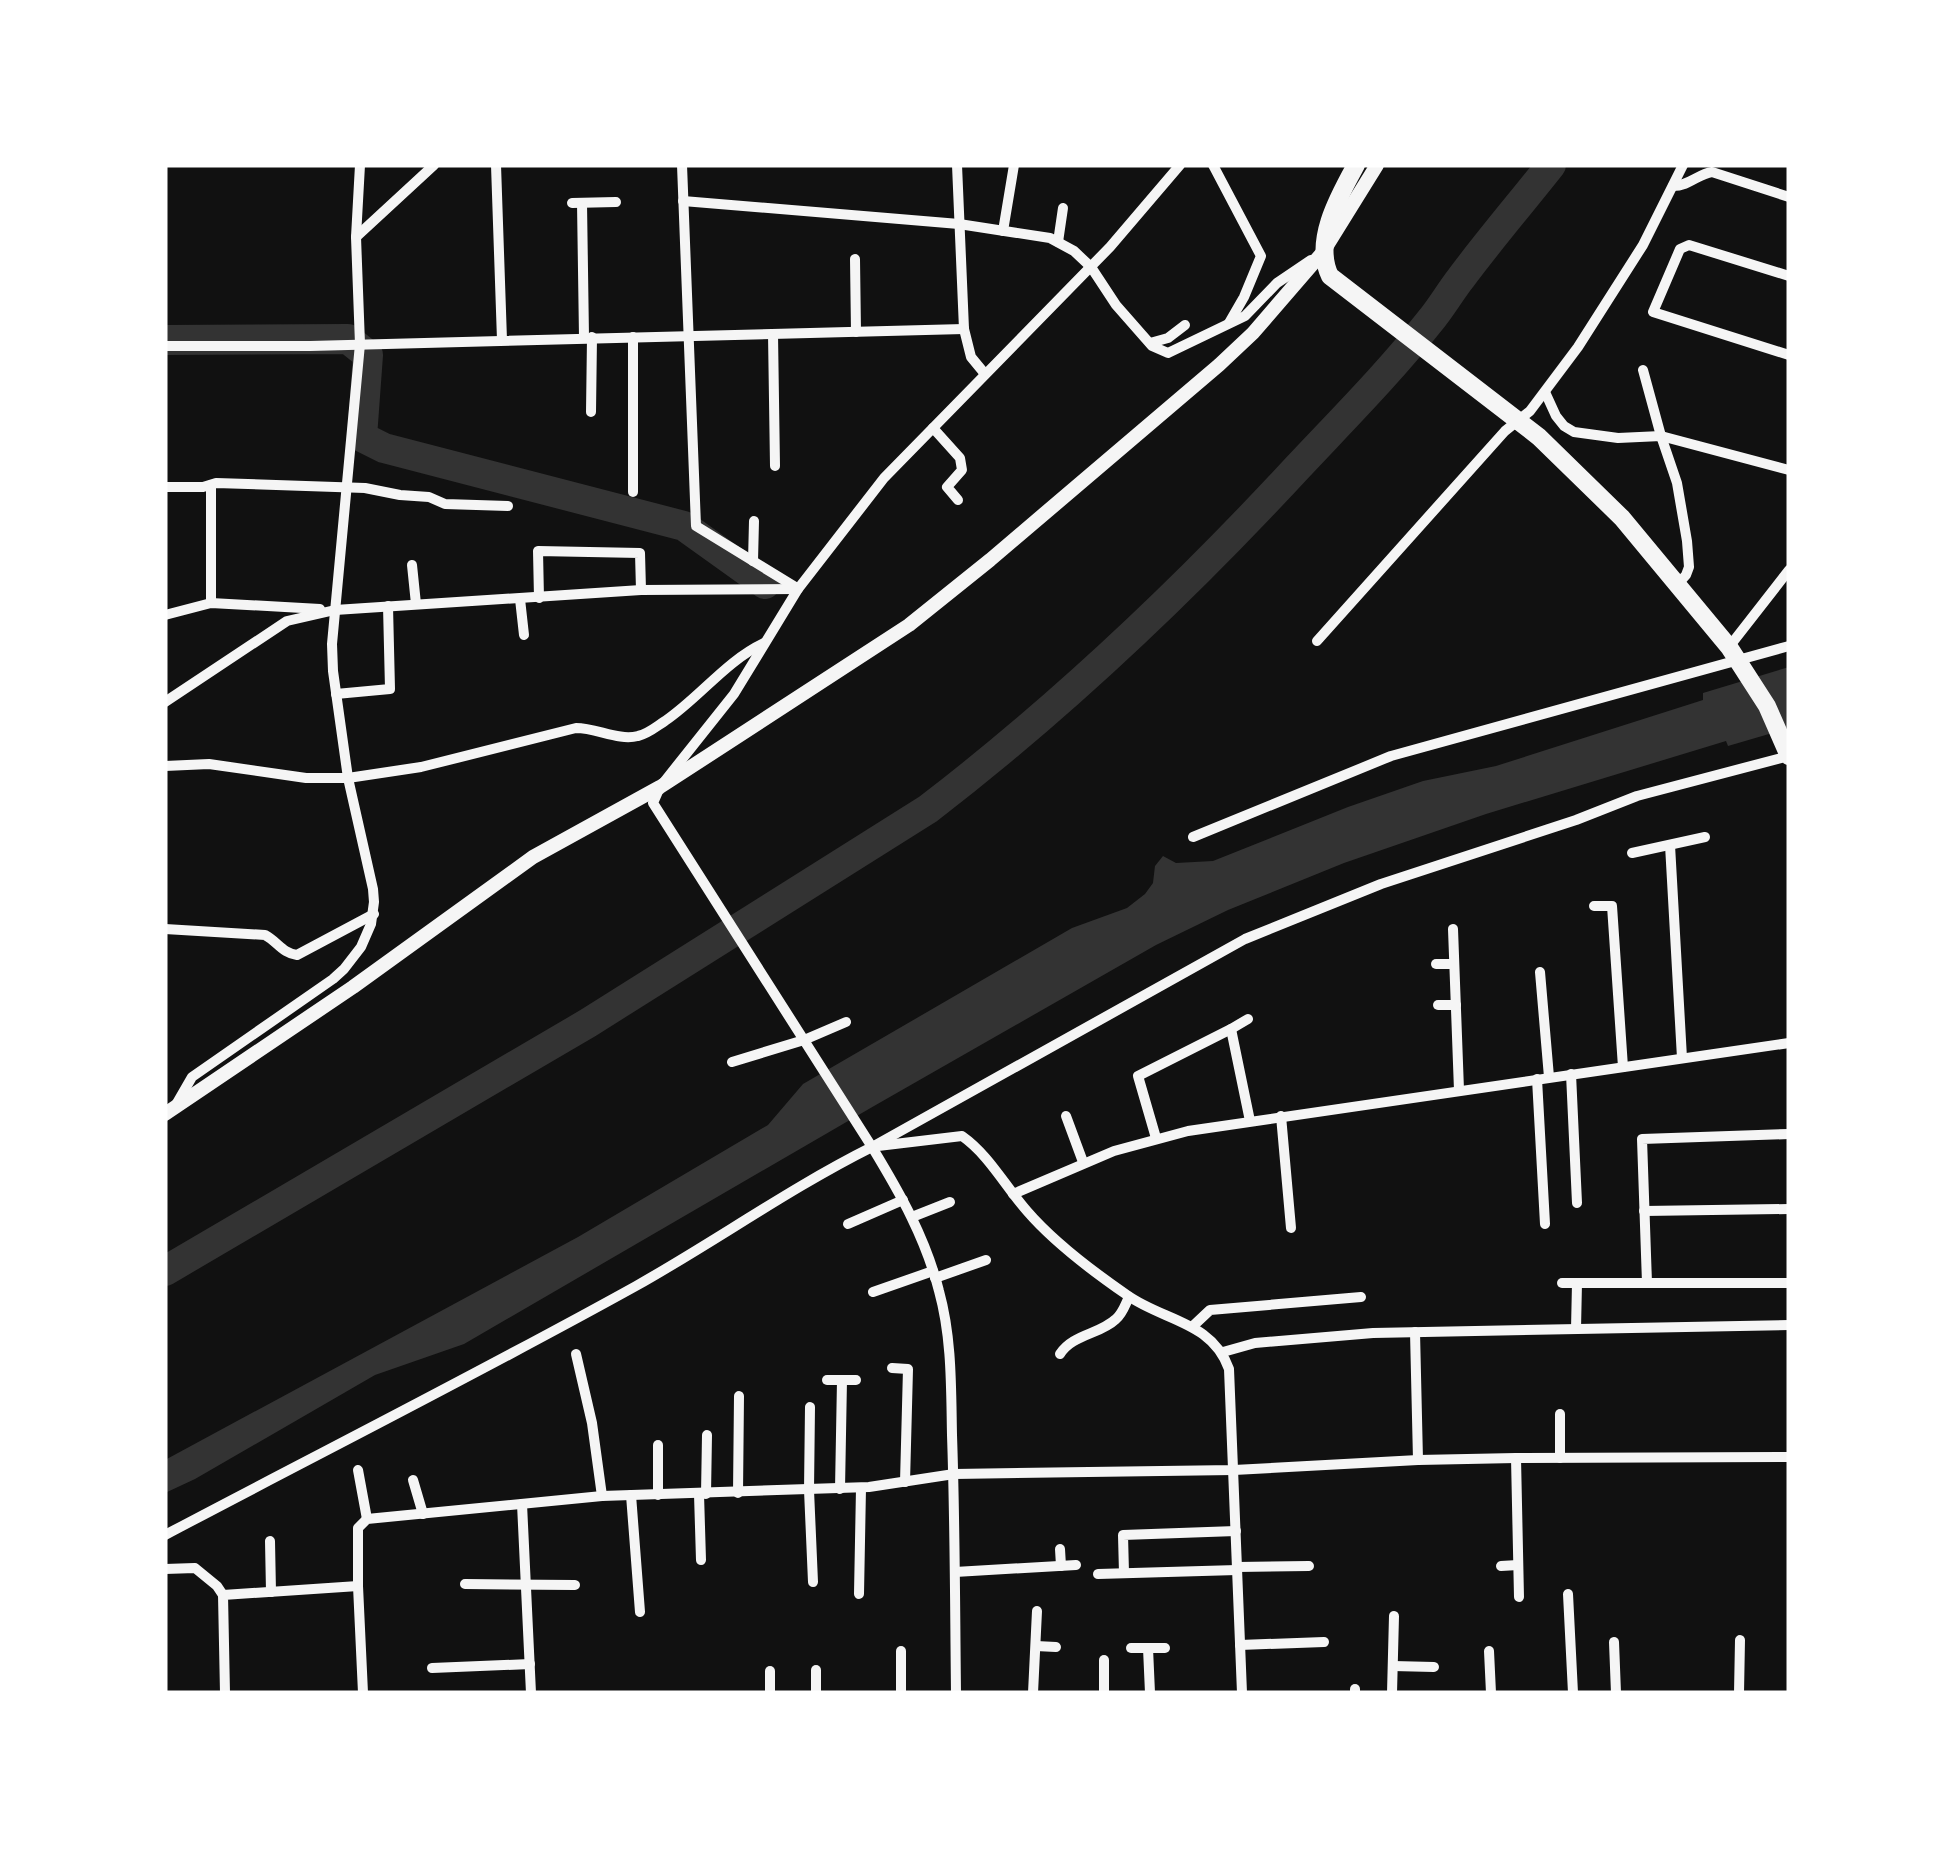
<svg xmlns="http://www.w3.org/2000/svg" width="1954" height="1858" font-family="'Fira Sans',sans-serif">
<rect width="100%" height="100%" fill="#111"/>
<path fill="#333" d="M1789 667V728L1728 746 1726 741 1486 814 1344 863 1228 910 1156 945 874 1106 464 1344 375 1375 195 1479 165 1493V1460L578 1237 768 1125 803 1084 1072 928 1127 908 1145 894 1153 883 1155 866 1163 856 1176 863 1213 861 1348 807 1423 781 1496 766 1703 700V693Z"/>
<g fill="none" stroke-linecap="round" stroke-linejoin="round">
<g stroke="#333" stroke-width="30">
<path d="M165 340 348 339 368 355 362 437 384 448 684 526 765 584"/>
<path d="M165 1271 588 1023 928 809C1061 707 1183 591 1297 468 1342 420 1389 373 1430 321 1441 308 1450 292 1461 278 1490 239 1521 203 1551 165"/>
</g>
<g stroke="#f5f5f5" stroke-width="10">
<path d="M496 165 502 340"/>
<path d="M682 165 696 526 797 588"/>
<path d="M957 165 964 329 971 357 985 374"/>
<path d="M1213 165 1261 256 1244 297 1229 323"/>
<path d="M1673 186C1689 186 1698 174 1712 172L1789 197"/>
<path d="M683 201 959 224 1050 238 1074 251 1091 267 1116 305 1152 346 1168 353 1245 316 1277 283 1311 260"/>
<path d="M572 203 616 202"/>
<path d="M582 203 584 337"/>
<path d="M1003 231 1014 165"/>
<path d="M356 237 434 165"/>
<path d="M1058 242 1063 208"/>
<path d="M855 259 856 332"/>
<path d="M1789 276 1689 245 1680 249 1653 312 1789 355"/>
<path d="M773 334 775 466"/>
<path d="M633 337V492"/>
<path d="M1150 343 1168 338 1185 325"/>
<path d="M165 346H310L964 329"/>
<path d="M1643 370 1661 436 1677 483 1687 541 1689 567 1686 575 1677 585"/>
<path d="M1545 392 1556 416 1564 426 1574 432 1618 438 1661 436 1789 470"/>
<path d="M591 412 592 337"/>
<path d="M933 428 960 458 962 470 947 487 958 500"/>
<path d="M165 487H203L216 483 365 488 400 495 429 497 445 504 508 506"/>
<path d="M753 561 754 521"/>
<path d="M412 565 416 604"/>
<path d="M539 598 538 551 640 553 641 590"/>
<path d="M520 599 524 635"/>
<path d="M211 603V485"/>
<path d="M165 615 211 603 320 609"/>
<path d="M1317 641 1505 431 1530 411 1578 347 1643 245 1683 165"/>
<path d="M1729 647 1789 570"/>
<path d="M336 694 390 689 388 606"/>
<path d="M165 702 287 621 335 610 641 590 798 589"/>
<path d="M165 766 209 764 306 778H348L421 767 576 728C597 728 618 741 638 736 648 734 657 726 665 721 700 697 726 661 764 643"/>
<path d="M1193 837 1391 756 1789 646"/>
<path d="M1670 845 1682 1058"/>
<path d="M1632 853 1705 837"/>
<path d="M1594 906H1612L1623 1067"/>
<path d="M165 929 265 935C278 942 282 953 297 955L374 914"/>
<path d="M1453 929 1459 1090"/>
<path d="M1436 964H1454"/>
<path d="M1540 972 1549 1077"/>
<path d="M1438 1005H1456"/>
<path d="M1231 1029 1248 1019"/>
<path d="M732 1062 804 1040 846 1022"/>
<path d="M1571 1074 1577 1203"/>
<path d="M1537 1079 1545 1224"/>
<path d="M177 1103 192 1077 333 979 344 969 361 947 371 924 374 902 373 889 348 778 333 671 332 644 360 344 356 237 360 165"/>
<path d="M1066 1116 1083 1162"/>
<path d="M1281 1116 1291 1228"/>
<path d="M1156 1138 1138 1076 1231 1029 1250 1121"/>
<path d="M878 1146 962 1136C989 1155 1005 1186 1027 1211 1052 1240 1095 1273 1127 1295 1163 1321 1212 1321 1229 1369L1242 1693"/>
<path d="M1013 1194 1114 1151 1188 1131 1789 1043"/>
<path d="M1644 1211 1789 1209"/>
<path d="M912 1217 950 1202"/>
<path d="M848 1224 903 1200"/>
<path d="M935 1278 986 1260"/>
<path d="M1562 1283H1789"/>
<path d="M1647 1283 1642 1139 1789 1134"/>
<path d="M873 1292 933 1271"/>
<path d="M1193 1326 1210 1310 1361 1297"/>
<path d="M1576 1329 1577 1283"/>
<path d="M1415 1332 1418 1460"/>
<path d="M1223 1352 1255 1343 1373 1333 1789 1325"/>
<path d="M576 1354 592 1423 602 1496"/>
<path d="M1060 1354C1073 1334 1099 1335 1116 1319 1123 1313 1125 1305 1129 1297"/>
<path d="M892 1368 908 1369 905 1482"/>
<path d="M827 1380H856"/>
<path d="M810 1407 809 1490 813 1582"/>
<path d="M1560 1414V1458"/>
<path d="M658 1445V1495"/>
<path d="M1516 1458 1519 1597"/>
<path d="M358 1470 367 1519"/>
<path d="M413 1480 423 1514"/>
<path d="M840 1489 842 1380"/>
<path d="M738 1493 739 1396"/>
<path d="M699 1494 701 1560"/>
<path d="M706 1494 707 1435"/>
<path d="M631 1495 640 1612"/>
<path d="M522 1504 531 1693"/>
<path d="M165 1535C322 1452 481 1372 636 1286 716 1241 790 1188 872 1147L1245 939 1381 884 1576 820 1637 796 1789 756"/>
<path d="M270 1541 271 1592"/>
<path d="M1060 1549 1061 1566"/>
<path d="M1501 1566 1518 1565"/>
<path d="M1237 1567 1309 1566"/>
<path d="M165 1569 195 1568 217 1586 223 1595"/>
<path d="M955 1572 1076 1565"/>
<path d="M1124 1573 1123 1535 1236 1531"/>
<path d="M1098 1574 1237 1570"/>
<path d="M465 1584 575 1585"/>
<path d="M859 1594 861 1488"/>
<path d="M1568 1594 1573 1693"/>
<path d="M1614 1642 1616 1693"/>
<path d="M1240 1645 1324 1642"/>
<path d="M1036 1646 1056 1647"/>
<path d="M1131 1648H1165"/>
<path d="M1148 1648 1150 1693"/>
<path d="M1489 1651 1491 1693"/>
<path d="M1393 1666 1434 1667"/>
<path d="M432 1668 530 1664"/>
<path d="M770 1671V1693"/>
<path d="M1355 1689V1693"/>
<path d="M225 1693 223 1595 358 1586"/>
<path d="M363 1693 358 1586V1528L367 1519 602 1496 869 1487 954 1474 1234 1470 1418 1460 1516 1458 1789 1457"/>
<path d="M816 1693V1670"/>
<path d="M901 1693V1651"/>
<path d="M956 1693C955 1607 955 1521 952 1435 951 1387 952 1338 939 1291 926 1239 900 1193 872 1147L653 803 660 787 734 694 798 589 884 478 1110 247 1180 165"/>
<path d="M1033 1693 1037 1611"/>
<path d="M1104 1693V1660"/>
<path d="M1392 1693 1394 1616"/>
<path d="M1739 1693 1740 1640"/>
</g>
<path stroke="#f5f5f5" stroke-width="14" d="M165 1114 353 987 533 857 660 787 909 625 990 560 1219 365 1253 333 1323 252 1377 165"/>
<path stroke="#f5f5f5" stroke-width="18" d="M1356 165C1339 196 1313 241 1330 276L1539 437 1622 518 1729 647 1767 706 1789 756"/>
</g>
<rect width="1954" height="1858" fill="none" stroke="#ffffff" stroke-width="335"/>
</svg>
